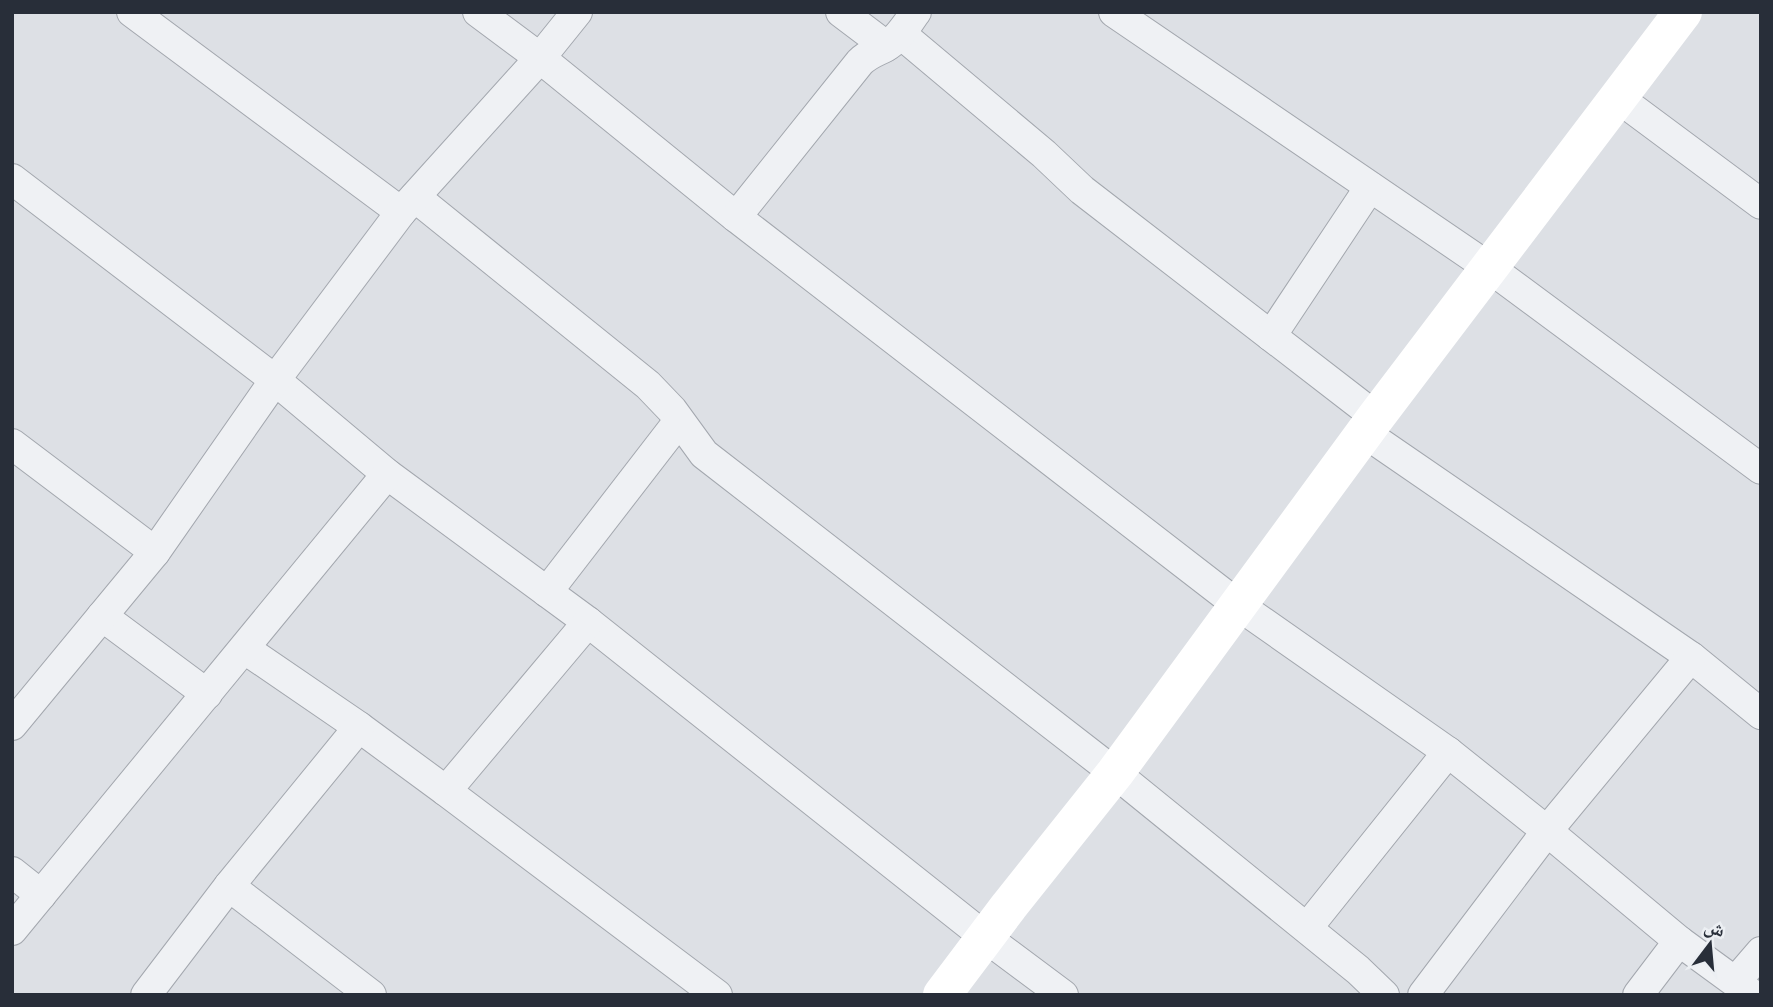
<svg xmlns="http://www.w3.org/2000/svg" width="1773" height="1007" font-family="'Source Sans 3','Noto Naskh Arabic',sans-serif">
<rect width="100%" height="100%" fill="#dde0e5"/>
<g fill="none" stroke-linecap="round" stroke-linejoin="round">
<g stroke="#a3a7ae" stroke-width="32">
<g id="street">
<path d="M132 12 401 212"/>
<path d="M478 12 540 58 736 217 1238 605 1448 752 1547 831 1679 941 1753 995"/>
<path d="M841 12 886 46"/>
<path d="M1114 12 1491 269 1761 469"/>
<path d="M901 34 1044 154 1082 190 1376 417"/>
<path d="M1617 97 1761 204"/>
<path d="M12 179 275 380 387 474 588 622 985 937 1063 995"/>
<path d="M415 197 648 385 672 410 704 454 1115 773 1358 970 1384 995"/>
<path d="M736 217 860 62C868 54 875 52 885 47 898 40 907 24 916 12"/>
<path d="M1271 336 1370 187"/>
<path d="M1365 433 1691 657 1761 714"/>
<path d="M12 444 155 552"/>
<path d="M547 592 679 421"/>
<path d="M102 616 207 694"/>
<path d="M588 622 446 791 717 995"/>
<path d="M245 649 359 727 446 791"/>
<path d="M12 725 155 552 275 380 401 212 540 58 577 12"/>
<path d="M12 872 41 895"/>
<path d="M229 886 371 995"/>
<path d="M1307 928 1448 752"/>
<path d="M12 930 387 474"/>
<path d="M1736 981 1761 952"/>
<path d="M146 995 229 886 359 727"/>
<path d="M1423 995 1547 831 1691 657"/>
<path d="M1638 995 1679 941"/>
</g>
</g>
<use href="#street" stroke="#eff1f4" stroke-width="30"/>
<path stroke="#fff" stroke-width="38" d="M942 995 1009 906 1115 773 1376 417 1683 12"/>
</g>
<rect width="1773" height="1007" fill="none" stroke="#282e39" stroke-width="28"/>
<g transform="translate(1710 944) rotate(16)" stroke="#eceff3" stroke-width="5" paint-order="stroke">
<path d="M0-5L12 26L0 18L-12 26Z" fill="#282e39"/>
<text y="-10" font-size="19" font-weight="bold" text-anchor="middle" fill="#282e39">ش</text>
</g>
</svg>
